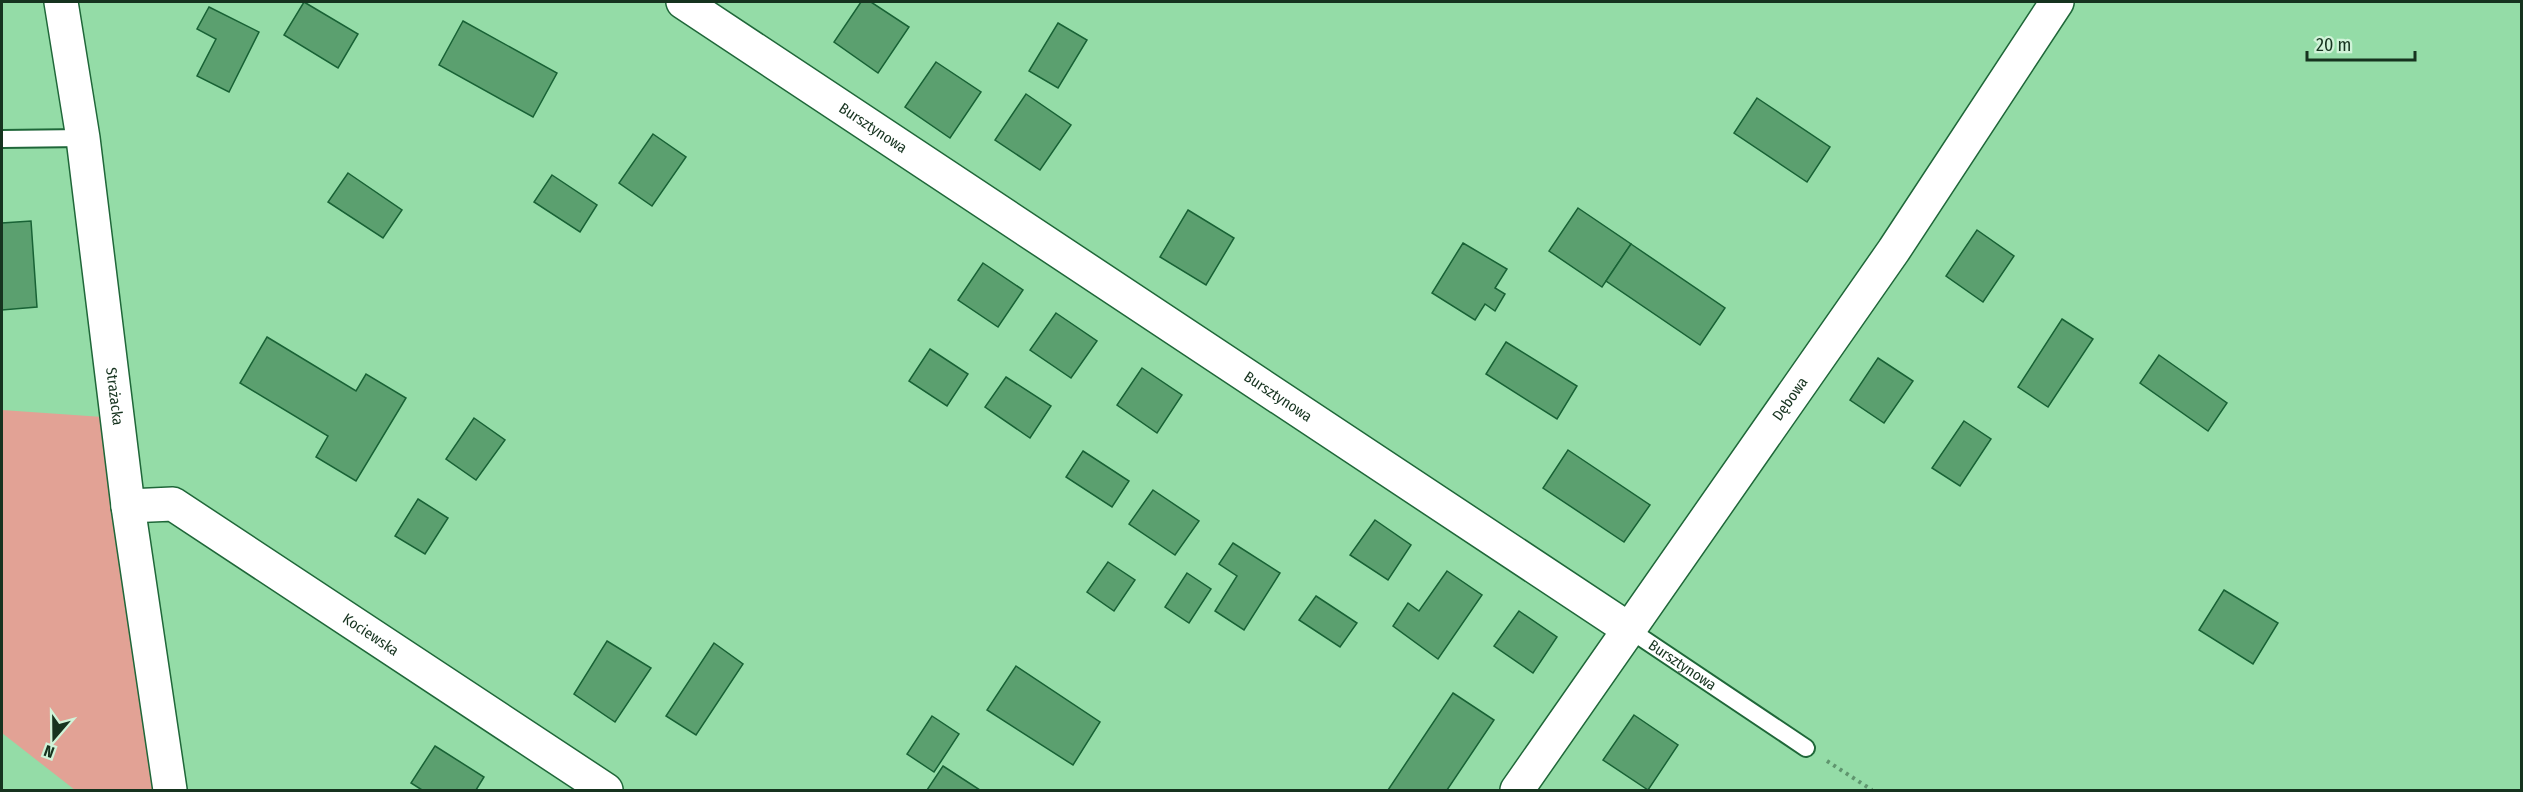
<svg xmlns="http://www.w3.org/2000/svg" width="2523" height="792" font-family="'Fira Sans Condensed',sans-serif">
<rect width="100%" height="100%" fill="#94dca7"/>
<path fill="#e2a295" d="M2 410 117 418 161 790H75L2 733Z"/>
<g fill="#5ba06f" stroke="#186235" stroke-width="1.5">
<path d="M304 2 358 34 338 68 284 35Z"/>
<path d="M861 2H871L909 27 878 73 834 42Z"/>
<path d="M209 7 259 32 229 92 197 76 216 39 197 29Z"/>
<path d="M463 21 557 73 533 117 439 65Z"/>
<path d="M1058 23 1087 40 1058 88 1029 71Z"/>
<path d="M936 62 981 92 950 138 905 107Z"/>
<path d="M1026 94 1071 125 1040 170 995 140Z"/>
<path d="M1757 98 1830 147 1807 182 1734 133Z"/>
<path d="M653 134 686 157 652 206 619 183Z"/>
<path d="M348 173 402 210 383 238 328 202Z"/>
<path d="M552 175 597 205 580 232 534 202Z"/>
<path d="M1578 208 1631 244 1602 287 1549 251Z"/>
<path d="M1188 210 1234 238 1206 285 1160 257Z"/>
<path d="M31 221 37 307 2 310V223Z"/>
<path d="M1977 230 2014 256 1983 302 1946 276Z"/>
<path d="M1463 243 1507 269 1495 288 1505 294 1495 311 1485 304 1475 320 1432 293Z"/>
<path d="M1631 244 1725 308 1700 345 1606 281Z"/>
<path d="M983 263 1023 290 998 327 958 300Z"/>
<path d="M1056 313 1097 341 1071 378 1030 350Z"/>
<path d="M2062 319 2093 339 2048 407 2018 387Z"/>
<path d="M267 337 356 391 366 374 406 398 356 481 316 457 328 436 240 383Z"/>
<path d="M1506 342 1577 386 1557 419 1486 374Z"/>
<path d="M930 349 968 374 947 406 909 381Z"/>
<path d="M2159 355 2227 403 2208 431 2140 383Z"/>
<path d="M1878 358 1913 381 1884 423 1850 400Z"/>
<path d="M1142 368 1182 395 1157 433 1117 405Z"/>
<path d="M1006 377 1051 406 1030 438 985 407Z"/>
<path d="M474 418 505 440 476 480 446 459Z"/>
<path d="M1964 421 1991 439 1960 486 1932 468Z"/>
<path d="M1568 450 1650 505 1624 542 1543 488Z"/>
<path d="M1083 451 1129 481 1112 507 1066 477Z"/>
<path d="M1153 490 1199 521 1175 555 1129 524Z"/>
<path d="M418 499 448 518 425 554 395 536Z"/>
<path d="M1375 520 1411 545 1388 580 1350 555Z"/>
<path d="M1233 543 1280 573 1244 630 1215 611 1237 576 1219 564Z"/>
<path d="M1108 562 1135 580 1114 611 1087 592Z"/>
<path d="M1447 571 1482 595 1438 659 1393 626 1408 603 1419 611Z"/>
<path d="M1187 573 1211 589 1189 623 1165 607Z"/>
<path d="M2224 590 2278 623 2253 664 2199 630Z"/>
<path d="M1316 596 1357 623 1340 647 1299 620Z"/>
<path d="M1519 611 1557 637 1533 673 1494 646Z"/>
<path d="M607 641 651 668 615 722 574 694Z"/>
<path d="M714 643 743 664 696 735 666 716Z"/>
<path d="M1016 666 1100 722 1073 765 987 710Z"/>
<path d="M1453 693 1494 720 1447 790H1388Z"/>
<path d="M1634 715 1678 745 1648 790 1603 760Z"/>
<path d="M932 716 959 734 934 772 907 754Z"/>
<path d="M435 746 484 777 476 790H422L411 783Z"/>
<path d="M943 766 980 790H927Z"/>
</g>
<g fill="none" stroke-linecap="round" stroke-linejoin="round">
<g stroke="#1f6739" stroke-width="20">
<g id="lane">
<path d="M2 139 83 138"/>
<path id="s1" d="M1630 630 1806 748"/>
</g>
</g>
<g stroke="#1f6739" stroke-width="36">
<g id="street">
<path id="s2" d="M61 2 83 138 128 506 170 790"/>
<path id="s3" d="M683 2 1630 630"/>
<path id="s4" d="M128 506 173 504 606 790"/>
<path id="s5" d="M1517 790 1894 250 2057 2"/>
</g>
</g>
<path stroke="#5f956e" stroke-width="4" stroke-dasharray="3 4.5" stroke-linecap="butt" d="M1827 761 1872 790"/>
<use href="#lane" stroke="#fff" stroke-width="16"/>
<use href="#street" stroke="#fff" stroke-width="33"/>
</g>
<g text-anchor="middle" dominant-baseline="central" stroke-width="4.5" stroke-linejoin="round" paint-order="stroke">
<g font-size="15" fill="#16331f" stroke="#d0f3d8">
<text stroke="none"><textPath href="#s3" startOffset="228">Bursztynowa</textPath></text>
<text stroke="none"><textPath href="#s2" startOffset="398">Strażacka</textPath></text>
<text stroke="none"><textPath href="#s3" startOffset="714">Bursztynowa</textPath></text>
<text stroke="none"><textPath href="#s5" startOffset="477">Dębowa</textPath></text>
<text stroke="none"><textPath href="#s4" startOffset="282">Kociewska</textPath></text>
<text stroke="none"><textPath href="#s1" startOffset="63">Bursztynowa</textPath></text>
</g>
</g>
<rect width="2523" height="792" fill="none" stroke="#16331f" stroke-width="6"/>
<g transform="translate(54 738) rotate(200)" stroke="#d0f3d8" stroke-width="4.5" paint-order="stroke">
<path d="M0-4.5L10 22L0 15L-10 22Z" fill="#16331f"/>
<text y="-9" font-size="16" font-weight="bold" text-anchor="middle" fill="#16331f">N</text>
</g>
<path d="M2307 51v9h108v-9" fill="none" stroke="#16331f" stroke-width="3"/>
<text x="2316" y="51" font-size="18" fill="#16331f" stroke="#d0f3d8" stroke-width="4.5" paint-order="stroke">20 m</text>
</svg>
